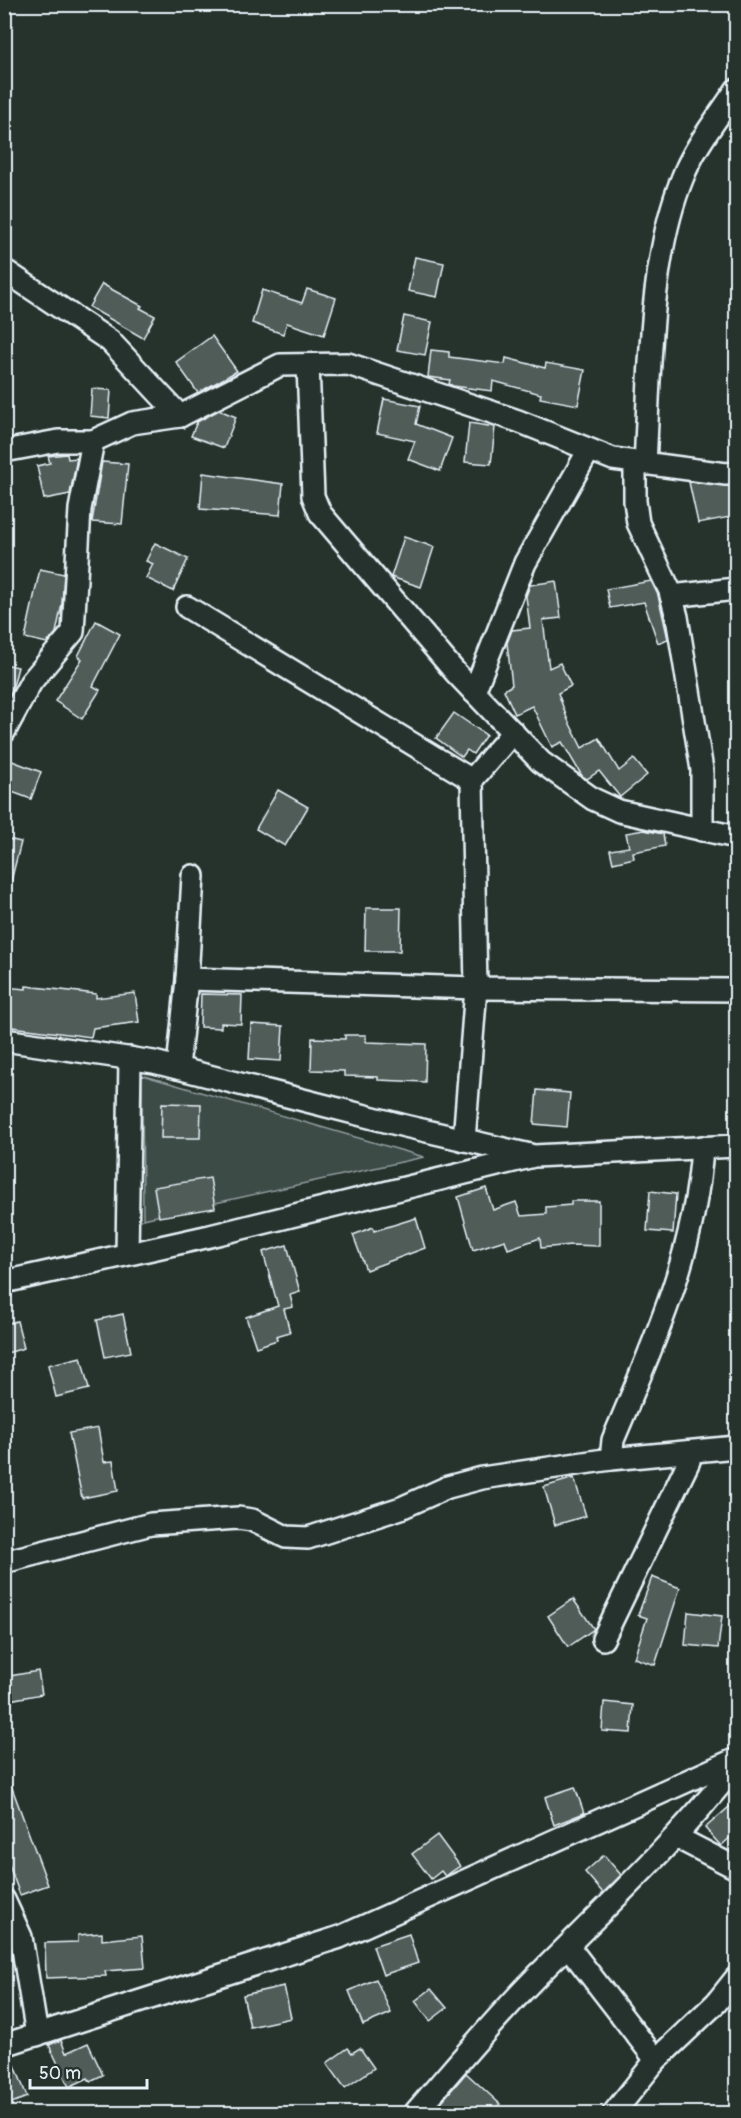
<svg xmlns="http://www.w3.org/2000/svg" width="741" height="2118" font-family="Pangolin,sans-serif">
<rect width="100%" height="100%" fill="#26332d"/>
<filter id="ink" filterUnits="userSpaceOnUse"><feTurbulence type="fractalNoise" baseFrequency=".0167" numOctaves="2"/><feDisplacementMap in="SourceGraphic" scale="12" xChannelSelector="R" yChannelSelector="G"/><feConvolveMatrix kernelMatrix="1 2 1 2 8 2 1 2 1" color-interpolation-filters="sRGB"/></filter>
<g filter="url(#ink)">
<path fill="#3e4b47" stroke="#939ea0" stroke-width="1.5" d="M142 1075 424 1157 143 1219Z"/>
<g fill="#505c59" stroke="#e8f1f8" stroke-width="1.5">
<path d="M415 257 444 263 437 297 408 291Z"/>
<path d="M102 284 142 306 140 308 155 316 143 338 89 307Z"/>
<path d="M307 289 336 298 324 335 287 323 283 334 252 323 262 290 302 303Z"/>
<path d="M404 316 432 322 425 355 397 350Z"/>
<path d="M212 336 237 371 198 393 176 362Z"/>
<path d="M431 350 449 352V357L505 364 506 358 545 368 546 363 585 370 578 405 540 398 541 394 493 381 492 391 453 386 449 384 450 380 428 377Z"/>
<path d="M92 389 111 390 109 418 90 416Z"/>
<path d="M384 399 420 406 416 424 452 438 440 471 408 459 415 441 377 433Z"/>
<path d="M219 410 236 417 224 448 191 436 197 422Z"/>
<path d="M469 423 495 427 491 464 465 462Z"/>
<path d="M67 454 68 459 77 458 70 494 44 499 37 466 50 463 48 456Z"/>
<path d="M102 462 128 464 122 524 92 522Z"/>
<path d="M203 473 283 484 280 515 200 509Z"/>
<path d="M689 482 736 486V516L698 523Z"/>
<path d="M404 537 434 547 421 587 391 577Z"/>
<path d="M155 543 188 559 173 591 146 578 153 564 146 561Z"/>
<path d="M40 569 64 574 62 604 56 633 47 643 25 638Z"/>
<path d="M556 581 561 618 543 620 549 668 560 663 571 686 558 693 567 718 582 748 599 738 619 771 634 759 647 775 620 797 599 771 587 779 582 776 562 742 552 747 532 706 515 714 504 690 512 685 507 643 512 630 530 628 526 596 530 585Z"/>
<path d="M651 581 658 595 668 639 658 643 644 602 610 608 606 589Z"/>
<path d="M96 621 120 634 93 686 100 690 82 719 55 701 82 659 78 656Z"/>
<path d="M4 664 18 667 12 690 6 702Z"/>
<path d="M454 713 486 735 473 754 467 750 462 757 436 738Z"/>
<path d="M7 759 41 772 31 799 4 789Z"/>
<path d="M278 790 308 807 285 846 256 829Z"/>
<path d="M644 830 663 834 665 846 633 852 634 858 613 863 610 850 629 847 626 833Z"/>
<path d="M4 838 21 842 9 889H4Z"/>
<path d="M366 908H401L400 951H365Z"/>
<path d="M26 986 96 994V998L135 993 139 1022 93 1028 91 1037 4 1026V987L26 989Z"/>
<path d="M201 994 242 995 241 1024 221 1023V1028L200 1027Z"/>
<path d="M251 1024 283 1026 281 1061 249 1059Z"/>
<path d="M345 1035H366V1042L426 1044 425 1082 378 1080V1077L344 1076V1071L311 1070 312 1038 345 1039Z"/>
<path d="M537 1090 570 1093 567 1127 534 1124Z"/>
<path d="M162 1103 201 1104 200 1138H161Z"/>
<path d="M210 1178 215 1208 159 1217 154 1187Z"/>
<path d="M486 1188 493 1210 516 1202 521 1216 546 1214V1207L571 1205V1201H599V1246L571 1245 541 1248 540 1238 508 1249 505 1240 473 1250 458 1197Z"/>
<path d="M650 1191 676 1194 673 1233 647 1231Z"/>
<path d="M416 1218 425 1248 366 1270 353 1235 373 1227 374 1231Z"/>
<path d="M287 1245 300 1292 290 1295 293 1307 284 1309 290 1332 276 1336 277 1340 256 1347 246 1317 278 1306 263 1252Z"/>
<path d="M123 1314 131 1352 105 1357 97 1320Z"/>
<path d="M17 1321 24 1348 4 1354V1324Z"/>
<path d="M81 1357 89 1389 56 1397 48 1365Z"/>
<path d="M98 1428 104 1462 113 1461 118 1491 82 1498 69 1433Z"/>
<path d="M574 1478 586 1516 555 1525 544 1487Z"/>
<path d="M652 1577 680 1588 655 1665 634 1658 647 1618 638 1615Z"/>
<path d="M573 1599 594 1629 568 1647 548 1616Z"/>
<path d="M688 1612 722 1616 718 1648 685 1645Z"/>
<path d="M38 1671 42 1694 4 1701V1677Z"/>
<path d="M604 1702 633 1705 631 1733 602 1731Z"/>
<path d="M5 1769 48 1885 20 1895 4 1851Z"/>
<path d="M575 1787 584 1813 554 1825 545 1797Z"/>
<path d="M736 1801V1832L721 1846 705 1828Z"/>
<path d="M437 1835 460 1866 445 1876 441 1871 431 1879 412 1854Z"/>
<path d="M604 1855 621 1875 603 1893 585 1872Z"/>
<path d="M102 1933V1940L142 1936 145 1968 105 1971 106 1976 46 1978 45 1943 78 1942V1935Z"/>
<path d="M409 1934 418 1963 383 1975 373 1946Z"/>
<path d="M376 1979 391 2013 363 2025 349 1991Z"/>
<path d="M284 1986 291 2018 250 2027 243 1995Z"/>
<path d="M431 1989 447 2008 430 2021 415 2001Z"/>
<path d="M61 2040 66 2053 88 2043 103 2075 90 2081 88 2078 69 2087 49 2045Z"/>
<path d="M348 2048 352 2053 360 2048 374 2068 345 2088 327 2063Z"/>
<path d="M15 2065 27 2097 4 2106V2069Z"/>
<path d="M466 2073 500 2104 491 2114H431Z"/>
</g>
<g fill="none" stroke-linecap="round" stroke-linejoin="round">
<g stroke="#e8f1f8" stroke-width="26">
<g id="minor">
<path d="M4 270 110 341 180 416"/>
<path d="M308 365 313 496 320 513 456 673 541 762 593 799 619 811 736 837"/>
<path d="M4 451 58 441H93"/>
<path d="M635 462V501L638 523 670 591 677 617 702 770V830"/>
<path d="M645 464C650 376 649 261 682 179 694 147 717 119 736 90"/>
<path d="M671 596 736 589"/>
<path d="M187 607 472 780"/>
<path d="M474 692 525 563 589 450"/>
<path d="M4 732 31 682 73 632 80 509 93 441 132 423 180 416 280 365 348 364 518 421 613 459 726 474 736 473"/>
<path d="M187 979 476 988 736 990"/>
<path d="M4 1040 154 1062 405 1126 530 1155"/>
<path d="M178 1068 187 979 193 876"/>
<path d="M464 1140 476 988 472 780 513 732"/>
<path d="M127 1254 130 1058"/>
<path d="M4 1282 210 1236 534 1156 736 1146"/>
<path d="M611 1459 613 1440C653 1345 696 1252 702 1147"/>
<path d="M4 1562 151 1524 238 1518 252 1520 286 1537 308 1538 401 1508 448 1487 482 1478 611 1459 736 1447"/>
<path d="M603 1639 689 1461 688 1452"/>
<path d="M676 1837 736 1868"/>
<path d="M4 1900 21 1937 37 2035"/>
<path d="M568 1946 656 2060"/>
<path d="M4 2045 340 1937 736 1759"/>
<path d="M414 2114C455 2067 495 2018 539 1974 607 1906 677 1841 736 1765"/>
<path d="M613 2114 656 2060 716 2003 736 1978"/>
</g>
</g>
<use href="#minor" stroke="#26332d" stroke-width="21"/>
</g>
</g>
<rect width="741" height="2118" fill="none" stroke="#26332d" stroke-width="24"/>
<rect x="12" y="12" width="717" height="2094" fill="none" stroke="#e8f1f8" stroke-width="2" filter="url(#ink)"/>
<path d="M30 2079v9h117v-9" fill="none" stroke="#e8f1f8" stroke-width="3"/>
<text x="39" y="2079" font-size="18" fill="#e8f1f8" stroke="#26332d" stroke-width="4.5" paint-order="stroke">50 m</text>
</svg>
